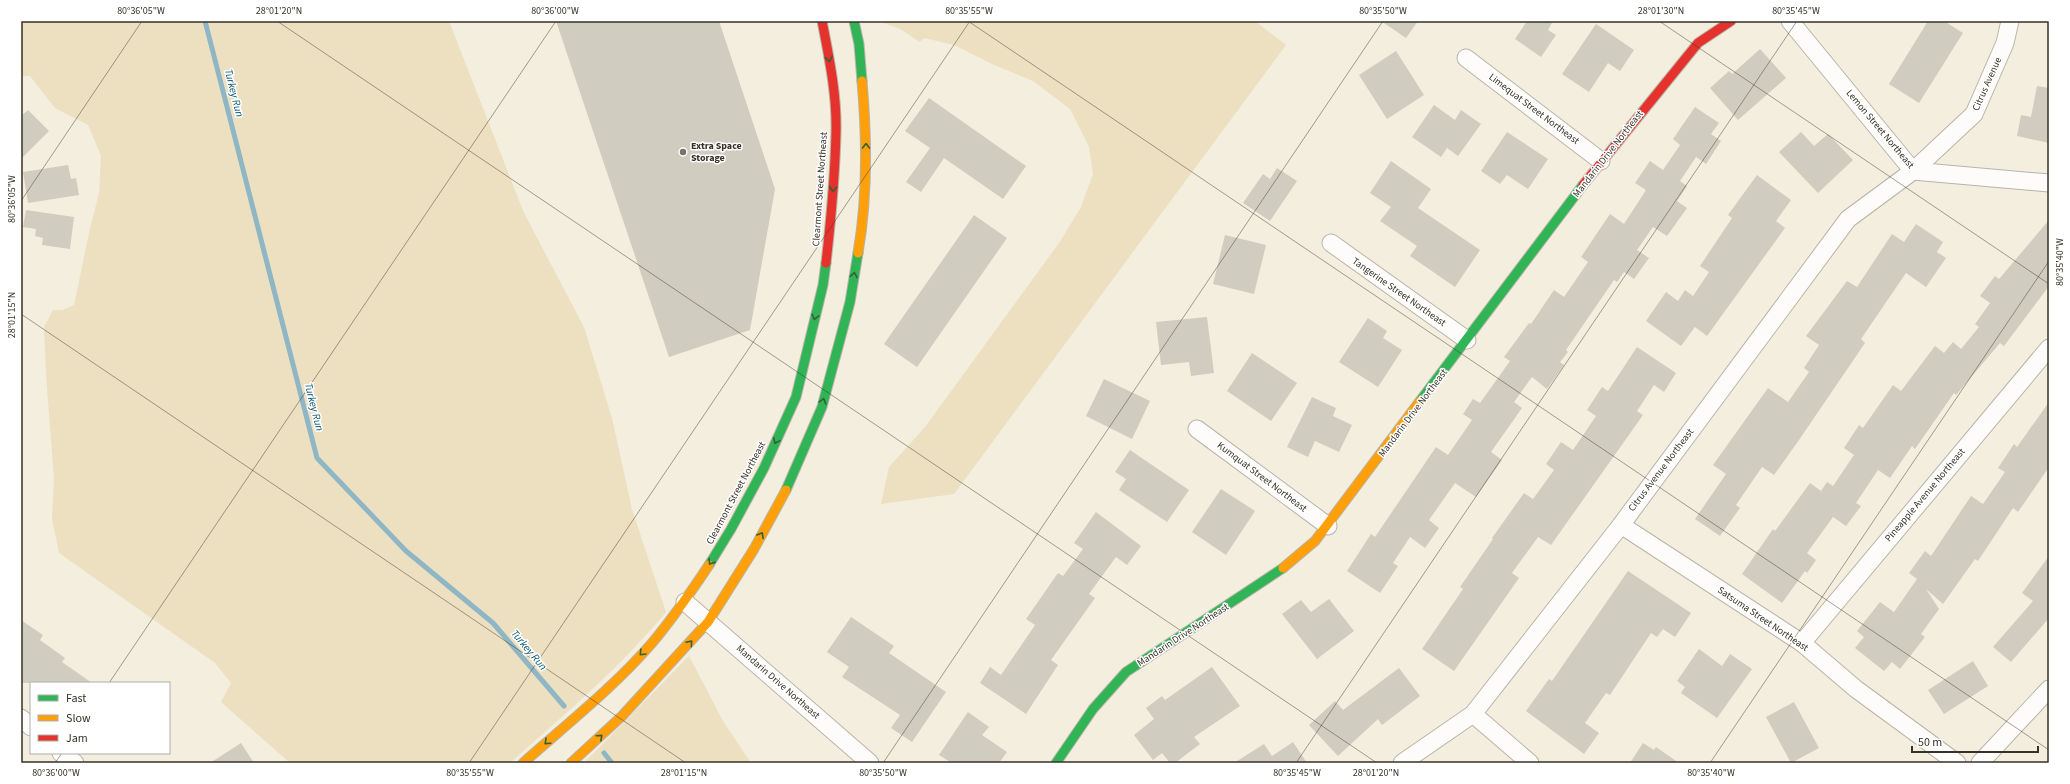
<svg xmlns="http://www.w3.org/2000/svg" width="2070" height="784" font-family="'Source Sans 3',sans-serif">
<rect width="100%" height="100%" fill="#f4eede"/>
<g fill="#ede0c1">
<path d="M21 21H449L524 213 584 327 612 418 632 509 666 612C620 668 564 715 510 763H290L221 702 231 683 215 663 59 553 52 519 54 479 46 375 44 327 53 310H62L74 305 89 233 99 193 101 156 88 125 55 108 30 76H21Z"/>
<path d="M879 21H1255L1286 45 954 494 881 504 889 467 925 427 1059 243 1081 207 1093 174 1089 147 1070 109 1033 81 994 65 954 45 924 38 920 42 900 29Z"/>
<path d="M689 656 723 721 751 763H584Z"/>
</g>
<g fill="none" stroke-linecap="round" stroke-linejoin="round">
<g stroke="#8eb6c4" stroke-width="5">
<path d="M205 21 317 458 406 551 493 623 564 706"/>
<path d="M604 753 612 763"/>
</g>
</g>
<g fill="#d1ccc0">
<path d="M556 21H719L775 189 750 330 669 357Z"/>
<path d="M1381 21H1418L1406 38Z"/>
<path d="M1527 21H1553L1548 30 1556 35 1541 57 1515 39Z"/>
<path d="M1928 21H1944L1963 33 1919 103 1889 84Z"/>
<path d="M1596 24 1634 50 1620 71 1608 63 1589 92 1562 74Z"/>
<path d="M1760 49 1786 78 1738 120 1710 88 1729 71 1732 74Z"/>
<path d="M1396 51 1424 95 1387 119 1359 75Z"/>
<path d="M2037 86 2049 88V143L2017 136 2021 115 2031 117Z"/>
<path d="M929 98 1026 166 1003 199 944 158 921 192 906 182 930 148 905 131Z"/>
<path d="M1434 105 1455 120 1461 110 1481 124 1458 156 1447 148 1441 157 1412 137Z"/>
<path d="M1695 107 1719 123 1711 134 1721 141 1706 164 1696 157 1680 181 1687 186 1677 201 1687 208 1667 236 1653 227 1637 250 1649 258 1634 279 1624 272 1617 282 1614 280 1566 350 1568 352 1560 362 1564 365 1547 389 1532 377 1514 402 1522 408 1491 452 1502 460 1476 497 1455 483 1429 520 1439 528 1425 548 1410 537 1393 563 1398 566 1380 593 1347 571 1371 534 1375 537 1436 447 1448 455 1472 420 1463 414 1473 399 1480 403 1510 361 1504 357 1529 323 1531 324 1554 290 1564 297 1588 262 1581 257 1610 214 1624 224 1646 190 1635 183 1650 161 1663 170 1680 145 1673 139Z"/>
<path d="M28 110 49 131 21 159V116Z"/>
<path d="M1507 132 1548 159 1528 189 1507 175 1500 184 1481 171Z"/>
<path d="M1801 132 1814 146 1828 134 1853 160 1818 193 1779 152Z"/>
<path d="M1391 161 1431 189 1418 208 1480 250 1455 287 1410 256 1417 246 1380 221 1391 207 1370 193Z"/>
<path d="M68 165 71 179 76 178 79 195 28 203 23 172Z"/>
<path d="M1277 168 1297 181 1270 221 1243 203 1263 174 1270 179Z"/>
<path d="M1757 175 1791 200 1776 221 1785 228 1707 336 1695 327 1681 346 1646 321 1666 292 1678 301 1685 290 1693 296 1709 272 1700 266 1732 218 1728 215Z"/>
<path d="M26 210 74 217 70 249 42 245 43 238 35 236 36 229 23 227Z"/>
<path d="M974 215 1007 238 917 367 884 344Z"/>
<path d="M2049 220V286L2004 346 2000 343 1956 395 1954 393 1915 449 1912 446 1890 478 1878 470 1856 503 1861 506 1846 526 1833 517 1807 553 1816 560 1807 573 1805 571 1782 603 1742 574 1773 529 1775 531 1810 483 1821 491 1827 482 1833 486 1854 455 1844 448 1859 425 1863 428 1893 385 1901 391 1935 346 1944 353 1953 342 1961 349 1979 327 1975 324 1990 303 1980 296 1995 276 1999 279Z"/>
<path d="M1916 224 1943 242 1937 252 1946 258 1926 287 1906 273 1861 339 1865 343 1799 440 1774 475 1762 467 1736 505 1740 508 1720 536 1695 519 1726 474 1713 465 1768 388 1788 402 1809 372 1804 368 1819 345 1806 336 1847 281 1857 287 1892 234 1904 242Z"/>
<path d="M1225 235 1266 245 1254 294 1213 284Z"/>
<path d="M1207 317 1214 373 1191 376 1189 362 1161 365 1156 322Z"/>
<path d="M1368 318 1387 331 1383 338 1402 350 1378 387 1339 362Z"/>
<path d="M1637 347 1676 373 1664 392 1654 385 1637 411 1643 415 1551 545 1538 537 1512 573 1519 578 1454 671 1422 649 1463 589 1460 587 1493 539 1492 538 1524 493 1533 499 1554 470 1546 464 1561 442 1573 450 1596 416 1587 410 1602 387 1608 391Z"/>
<path d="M1252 353 1297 383 1271 421 1227 391Z"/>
<path d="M1104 379 1150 401 1132 439 1086 416Z"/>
<path d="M1312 397 1336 408 1333 416 1352 425 1339 452 1315 441 1308 457 1287 447Z"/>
<path d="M2049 402V467L2018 512 2013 508 1978 561 1975 559 1943 604 1926 589 1939 609 1921 634 1925 637 1900 669 1892 662 1884 671 1855 648 1864 637 1857 631 1880 602 1894 612 1917 579 1909 573 1925 551 1931 556 1971 496 1983 504 2005 472 1998 468 2014 444 2017 447Z"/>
<path d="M1130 450 1189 490 1167 522 1119 490 1126 479 1115 472Z"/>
<path d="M1221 489 1255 511 1226 555 1192 532Z"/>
<path d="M1096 512 1141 546 1127 565 1116 557 1089 594 1095 598 1051 660 1058 665 1026 714 980 683 990 667 1001 675 1035 625 1026 619 1058 573 1063 576 1083 549 1074 543Z"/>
<path d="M2049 556V618L2011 662 1993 647 2033 601 2022 593Z"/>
<path d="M1628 571 1691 613 1675 637 1663 629 1657 637 1651 633 1610 695 1606 693 1585 723 1599 733 1584 754 1526 711 1549 679 1552 681Z"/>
<path d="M1329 599 1354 631 1317 659 1282 614 1301 600 1311 612Z"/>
<path d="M851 617 894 646 889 653 946 692 912 742 891 728 900 715 842 677 849 667 827 652Z"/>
<path d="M21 620 43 635 40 640 65 658 62 662 92 683H21Z"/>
<path d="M1699 649 1722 666 1730 654 1752 669 1717 718 1681 693 1685 687 1677 681Z"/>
<path d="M1973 661 1988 686 1944 714 1928 690Z"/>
<path d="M1212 667 1240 706 1194 737 1200 744 1175 763H1170L1162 753 1153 760 1134 735 1154 719 1146 708 1162 696 1165 700Z"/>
<path d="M1399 668 1420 696 1382 725 1378 719 1338 756 1309 725 1335 701 1343 710Z"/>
<path d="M1794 702 1819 748 1791 763 1766 717Z"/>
<path d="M968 712 989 727 982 735 1007 752 999 763H952L939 755Z"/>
<path d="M1293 742 1307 763H1234L1264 744 1272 756Z"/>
<path d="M241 743 254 763H210Z"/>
<path d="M1643 743 1654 750 1656 747 1679 763H1630Z"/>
</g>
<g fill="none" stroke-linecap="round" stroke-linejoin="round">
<g stroke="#b9b4a8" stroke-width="19">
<g id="street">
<path d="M1790 21 1913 171 2049 183"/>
<path d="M1466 58 1601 161"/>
<path d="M1331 243 1467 340"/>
<path d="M1197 429 1328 526"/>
<path d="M1621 525 1802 643 1856 689 1957 763"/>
<path d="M685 602 870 763"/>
<path d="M1802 643 2049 348"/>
<path d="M1473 714 1530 763"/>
<path d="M21 718 31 727"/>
<path d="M61 753 75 763"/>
<path d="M1402 763 1473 714 1621 525 1848 219 1913 171 1974 114 2005 43 2010 21"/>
<path d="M1980 763 2049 689"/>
</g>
</g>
<g stroke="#b9b4a8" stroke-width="11">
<g id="fast">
<path d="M854 21 859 44 862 81"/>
<path d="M1420 401 1583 185"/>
<path d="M786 490 822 407 850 302 858 253"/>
<path d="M709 565 731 529 764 468 796 397 823 285 826 263"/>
<path d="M1056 763 1093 709 1126 672 1283 568"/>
</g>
</g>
<g stroke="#b9b4a8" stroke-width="11">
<g id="slow">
<path d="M858 253C868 196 867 138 862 81"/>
<path d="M1283 568 1315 541 1420 401"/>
<path d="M523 763C567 724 614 687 652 643 673 618 691 592 709 565"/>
<path d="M571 763 622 716 708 622 754 549 786 490"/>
</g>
</g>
<g stroke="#b9b4a8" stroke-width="11">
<g id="jam">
<path d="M822 21C829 57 837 95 836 132 835 176 831 219 826 263"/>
<path d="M1583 185 1698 43 1731 21"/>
</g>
</g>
<use href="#street" stroke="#fdfcfa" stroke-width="17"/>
<use href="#fast" stroke="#30b455" stroke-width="9"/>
<use href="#slow" stroke="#ff9f0a" stroke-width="9"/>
<use href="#jam" stroke="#e5322d" stroke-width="9"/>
</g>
<defs><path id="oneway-chevron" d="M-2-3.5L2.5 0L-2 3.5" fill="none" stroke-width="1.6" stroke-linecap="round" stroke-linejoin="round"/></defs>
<g stroke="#356037">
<use href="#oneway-chevron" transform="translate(829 59) rotate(80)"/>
<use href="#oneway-chevron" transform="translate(866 146) rotate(-89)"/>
<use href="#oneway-chevron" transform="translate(833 189) rotate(93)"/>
<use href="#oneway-chevron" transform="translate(854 275) rotate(-80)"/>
<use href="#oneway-chevron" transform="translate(815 317) rotate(104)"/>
<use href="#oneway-chevron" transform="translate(823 401) rotate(-74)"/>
<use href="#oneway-chevron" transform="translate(776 441) rotate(114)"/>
<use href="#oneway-chevron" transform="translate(761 535) rotate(-61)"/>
<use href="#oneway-chevron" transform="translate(711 562) rotate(122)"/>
<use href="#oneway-chevron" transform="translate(690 643) rotate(-49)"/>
<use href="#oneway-chevron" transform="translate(642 653) rotate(135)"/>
<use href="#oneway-chevron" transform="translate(600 737) rotate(-42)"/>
<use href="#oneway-chevron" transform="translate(547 742) rotate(138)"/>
</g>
<path fill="none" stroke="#373227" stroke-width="1" stroke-opacity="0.45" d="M277 21 1377 763M968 21 2049 750M1659 21 2049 284M21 201 142 21M21 314 686 763M109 683 556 21M55 763 62 753M469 763 970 21M883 763 1383 21M1296 763 1797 21M1710 763 2049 261"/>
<circle fill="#797467" stroke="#fff" stroke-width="1.5" cx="683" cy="152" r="4"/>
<g text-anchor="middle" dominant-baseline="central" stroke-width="3" stroke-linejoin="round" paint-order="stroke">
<g font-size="10" fill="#373227" stroke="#fff">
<text transform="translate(1987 84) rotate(-66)">Citrus Avenue</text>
<text transform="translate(1534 109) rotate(37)">Limequat Street Northeast</text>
<text transform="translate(1880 129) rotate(50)">Lemon Street Northeast</text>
<text transform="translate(1608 154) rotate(-52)">Mandarin Drive Northeast</text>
<text transform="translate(820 189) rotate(-86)">Clearmont Street Northeast</text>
<text transform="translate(1399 292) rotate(35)">Tangerine Street Northeast</text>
<text transform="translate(1413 413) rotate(-53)">Mandarin Drive Northeast</text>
<text transform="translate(1661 470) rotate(-53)">Citrus Avenue Northeast</text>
<text transform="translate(1262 477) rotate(37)">Kumquat Street Northeast</text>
<text transform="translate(736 493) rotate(-62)">Clearmont Street Northeast</text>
<text transform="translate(1925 495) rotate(-50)">Pineapple Avenue Northeast</text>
<text transform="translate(1763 619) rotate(34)">Satsuma Street Northeast</text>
<text transform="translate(1183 635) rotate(-33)">Mandarin Drive Northeast</text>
<text transform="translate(778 682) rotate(41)">Mandarin Drive Northeast</text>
</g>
<g font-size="10" font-weight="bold" fill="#373227" stroke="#fff" text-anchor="start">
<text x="691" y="146">Extra Space<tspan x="691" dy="12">Storage</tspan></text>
</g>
<g font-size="11" font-style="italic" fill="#065975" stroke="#fff">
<text transform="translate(234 93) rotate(76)">Turkey Run</text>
<text transform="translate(314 407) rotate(76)">Turkey Run</text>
<text transform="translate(529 650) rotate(50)">Turkey Run</text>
</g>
</g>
<rect width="2070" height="784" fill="none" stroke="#ffffff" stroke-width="44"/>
<rect x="30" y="682" width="140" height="72" fill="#ffffff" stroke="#afada9"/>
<rect x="38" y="695" width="20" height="6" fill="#30b455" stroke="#afada9"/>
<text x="66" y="702" font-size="12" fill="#373227">Fast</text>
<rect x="38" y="715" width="20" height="6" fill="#ff9f0a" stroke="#afada9"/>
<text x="66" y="722" font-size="12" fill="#373227">Slow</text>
<rect x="38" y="735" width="20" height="6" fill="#e5322d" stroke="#afada9"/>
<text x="66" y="742" font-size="12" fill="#373227">Jam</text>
<path d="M1912 746v6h126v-6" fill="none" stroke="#373227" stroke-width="2"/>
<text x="1918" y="746" font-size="12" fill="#373227" stroke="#ffffff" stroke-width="3" paint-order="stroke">50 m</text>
<rect x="22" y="22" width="2026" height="740" fill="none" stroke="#373227" stroke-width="1.5"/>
<g font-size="10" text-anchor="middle" fill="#373227">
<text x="141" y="14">80°36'05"W</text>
<text x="279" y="14">28°01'20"N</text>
<text x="555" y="14">80°36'00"W</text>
<text x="969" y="14">80°35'55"W</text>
<text x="1383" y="14">80°35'50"W</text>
<text x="1661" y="14">28°01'30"N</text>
<text x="1796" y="14">80°35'45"W</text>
<text transform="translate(11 199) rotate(-90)" y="4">80°36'05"W</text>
<text transform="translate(2059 262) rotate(-90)" y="4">80°35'40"W</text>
<text transform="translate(11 315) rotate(-90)" y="4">28°01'15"N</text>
<text x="56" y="776">80°36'00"W</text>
<text x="470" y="776">80°35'55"W</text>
<text x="684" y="776">28°01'15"N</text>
<text x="883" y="776">80°35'50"W</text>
<text x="1297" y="776">80°35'45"W</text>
<text x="1376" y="776">28°01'20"N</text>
<text x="1711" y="776">80°35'40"W</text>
</g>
</svg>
